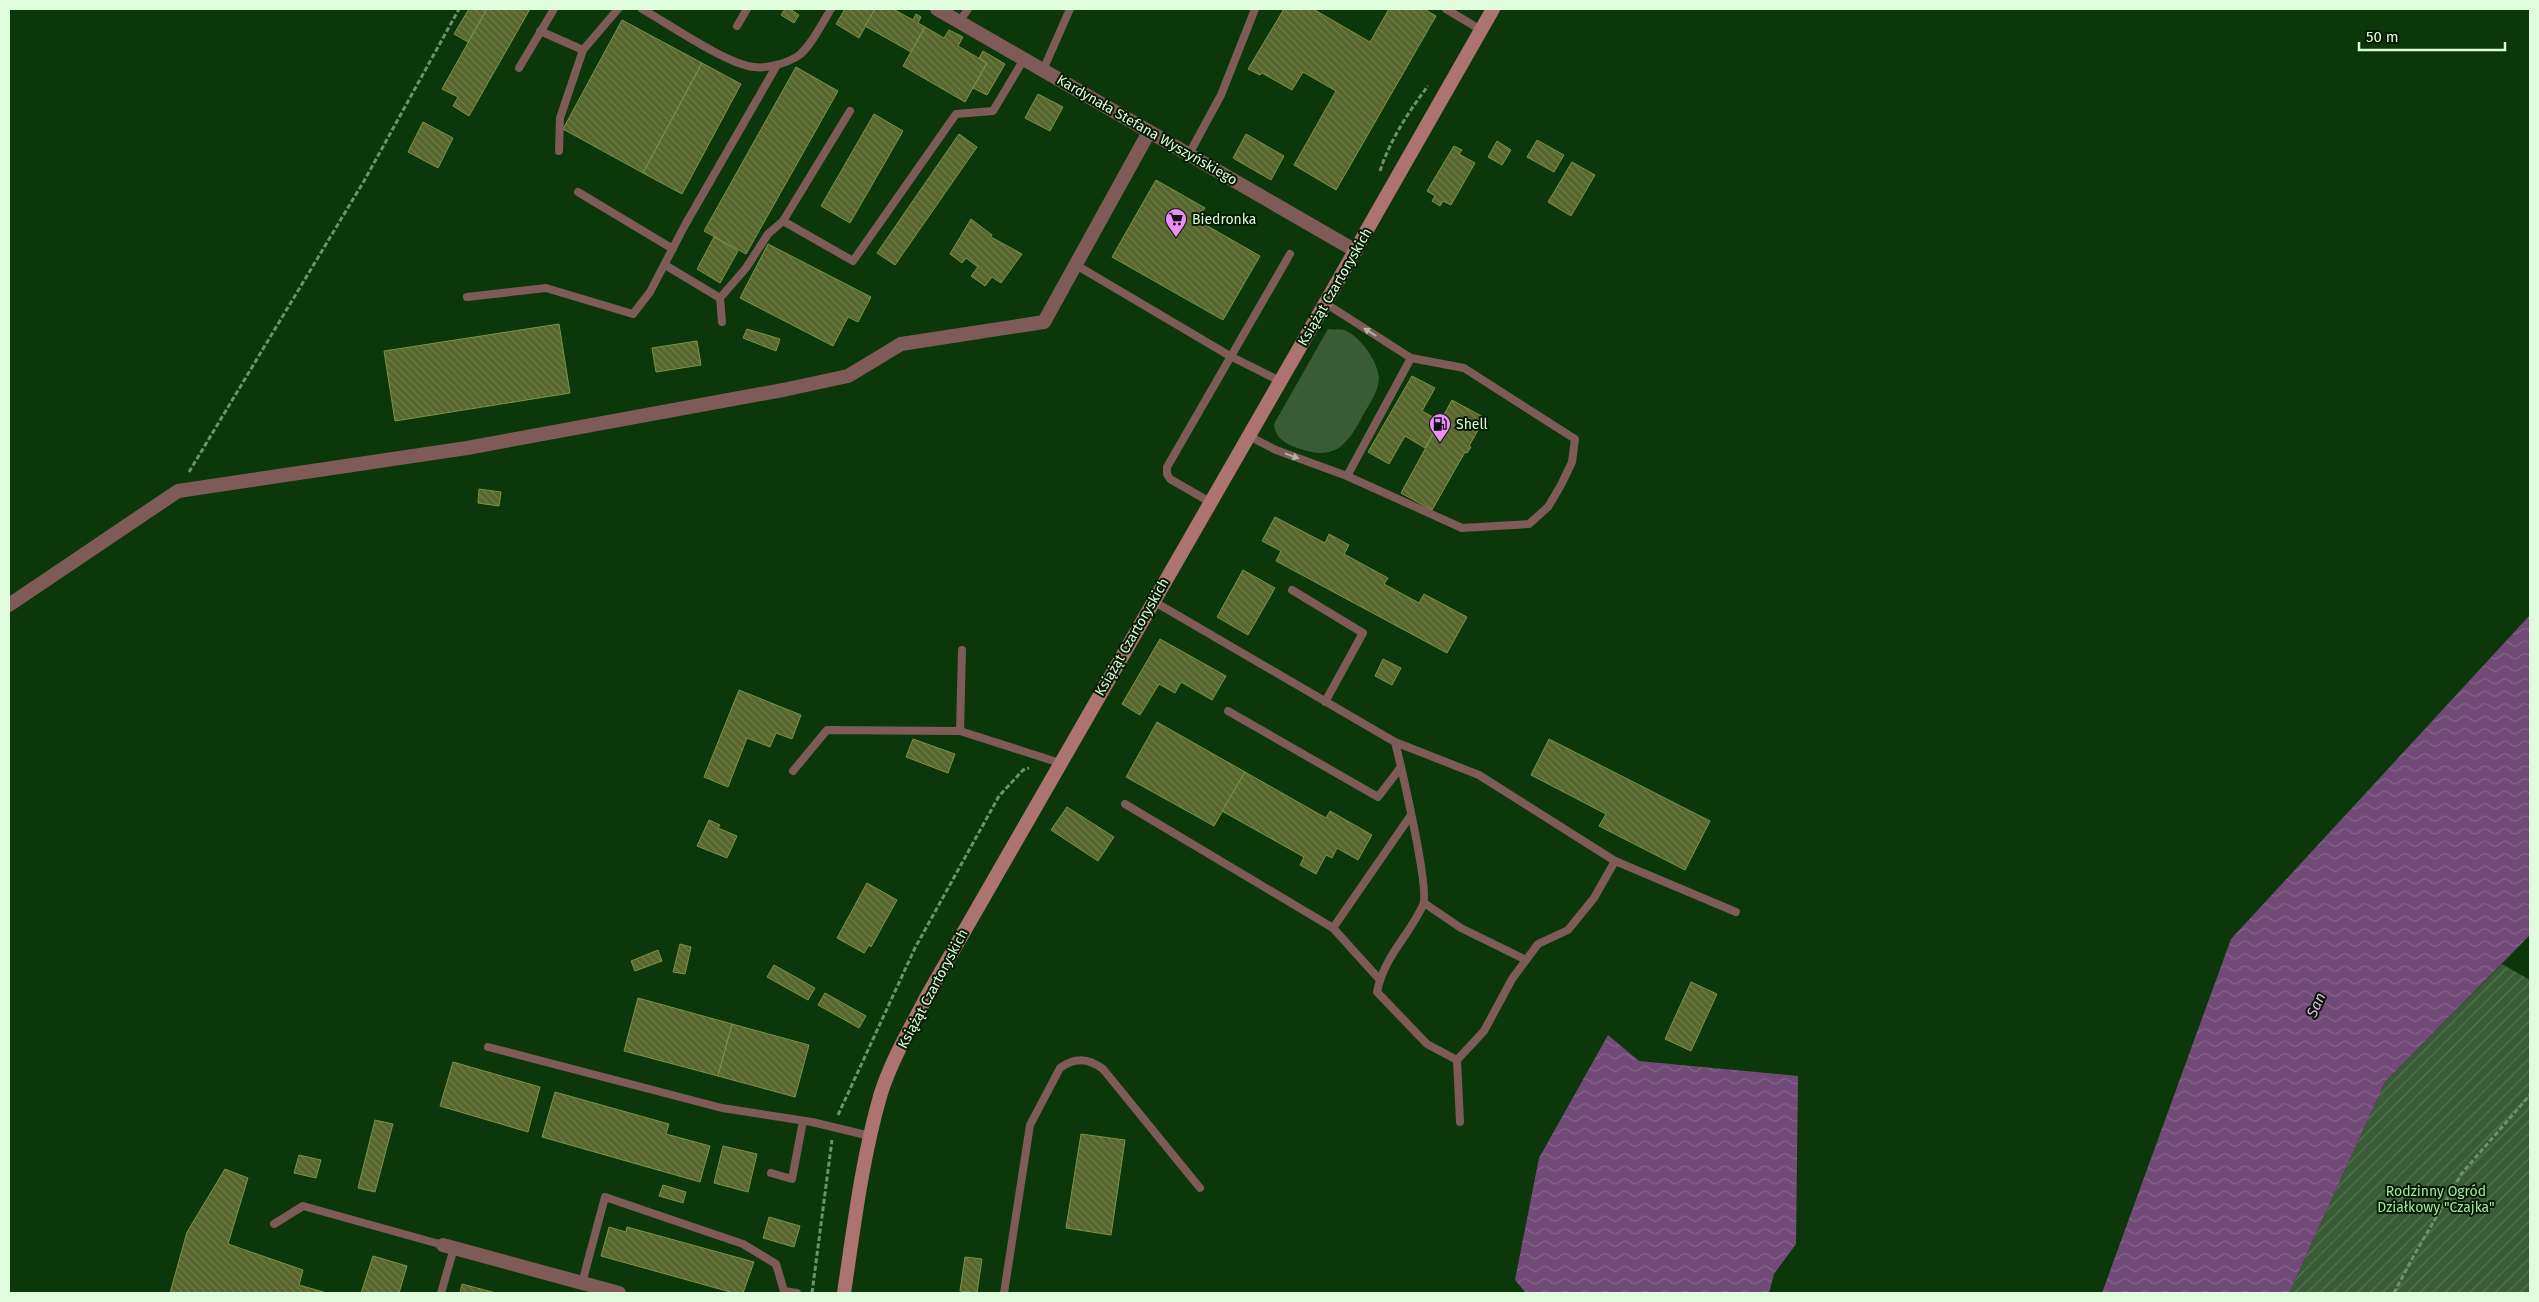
<svg xmlns="http://www.w3.org/2000/svg" width="2539" height="1302" font-family="'Fira Sans',sans-serif">
<defs>
<pattern id="garden-furrows" width="10" height="10" patternUnits="userSpaceOnUse" patternTransform="scale(1.25)"><rect width="10" height="10" fill="#395c36"/><path d="M-1 1l2-2M0 10L10 0M9 11l2-2" fill="none" stroke="#557452"/></pattern>
<pattern id="water-waves" width="16" height="10" patternUnits="userSpaceOnUse" patternTransform="scale(1.25)"><rect width="16" height="10" fill="#724a77"/><path d="M0 5q4-4 8 0t8 0" fill="none" stroke="#86658a"/></pattern>
<pattern id="building-back-hatch" width="6" height="6" patternUnits="userSpaceOnUse" patternTransform="scale(1.25)"><rect width="6" height="6" fill="#56662c"/><path d="M-1 5l2 2M0 0l6 6M5-1l2 2" fill="none" stroke="#6e7d4a"/></pattern>
</defs>
<rect width="100%" height="100%" fill="#0c370b"/>
<path fill="#395c36" d="M1328 329C1333 330 1339 329 1344 330 1359 335 1378 361 1379 378 1379 392 1367 407 1361 419 1355 430 1347 443 1337 449 1322 457 1306 451 1292 446 1283 442 1274 435 1274 424Z"/>
<path fill="url(#garden-furrows)" d="M2502 964 2530 980V1293H2289L2385 1082Z"/>
<g fill="url(#water-waves)">
<path d="M2530 615V935L2385 1082 2289 1293H2102L2231 939Z"/>
<path d="M1608 1035 1639 1061 1798 1076 1796 1244 1774 1274 1769 1293H1526L1515 1280 1539 1158Z"/>
</g>
<g fill="url(#building-back-hatch)" stroke="#7d9345">
<path d="M469 9H487L468 42 454 34Z"/>
<path d="M487 9H530L469 116 453 106 458 97 442 89Z"/>
<path d="M785 9H790L799 15 794 23 781 15Z"/>
<path d="M845 9H875L859 38 836 24Z"/>
<path d="M875 9H893L913 20 916 14 921 17 918 23 925 27 911 52 865 26Z"/>
<path d="M1284 9H1313L1370 42 1389 9H1424L1436 16 1336 190 1294 165 1336 91 1303 72 1292 90 1262 73 1260 75 1248 69Z"/>
<path d="M622 20 702 63 643 173 563 129Z"/>
<path d="M925 27 944 38 949 30 963 37 958 46 987 63 965 102 903 66Z"/>
<path d="M983 51 1005 64 987 95 973 88 987 63 979 58Z"/>
<path d="M702 63 741 84 682 194 643 173Z"/>
<path d="M796 67 838 91 746 254 704 231Z"/>
<path d="M1038 94 1063 107 1050 131 1025 118Z"/>
<path d="M874 114 903 131 850 223 821 206Z"/>
<path d="M423 122 453 138 438 168 408 152Z"/>
<path d="M959 134 977 147 895 265 877 253Z"/>
<path d="M1246 134 1284 156 1271 180 1233 158Z"/>
<path d="M1537 140 1564 155 1554 172 1527 157Z"/>
<path d="M1497 141 1511 150 1502 165 1488 157Z"/>
<path d="M1454 146 1462 150 1459 154 1475 163 1451 205 1443 201 1440 206 1432 201 1435 196 1427 191Z"/>
<path d="M1572 162 1595 175 1571 216 1548 202Z"/>
<path d="M1156 180 1205 208 1197 220 1260 256 1223 320 1112 257Z"/>
<path d="M971 219 992 235 991 237 1022 254 1001 283 992 277 985 286 971 276 978 267 966 258 962 263 950 254Z"/>
<path d="M714 237 738 251 720 283 697 269Z"/>
<path d="M768 244 871 297 858 322 848 317 833 346 740 298Z"/>
<path d="M559 324 570 393 395 421 384 351Z"/>
<path d="M747 329 780 339 776 351 743 338Z"/>
<path d="M697 341 701 365 656 372 652 348Z"/>
<path d="M1412 376 1435 388 1422 411 1440 421 1425 448 1405 436 1389 464 1368 452Z"/>
<path d="M1452 400 1485 418 1469 446 1471 447 1467 453 1465 452 1432 510 1401 493Z"/>
<path d="M479 489 501 492 499 506 478 503Z"/>
<path d="M1275 517 1325 543 1329 534 1349 545 1344 554 1388 578 1384 584 1419 603 1424 594 1467 617 1447 653 1276 561 1281 551 1262 541Z"/>
<path d="M1243 570 1275 588 1248 635 1217 617Z"/>
<path d="M1160 639 1226 676 1212 700 1181 682 1175 693 1159 684 1140 715 1122 704Z"/>
<path d="M1383 659 1401 668 1392 685 1375 676Z"/>
<path d="M739 690 801 715 792 739 776 733 770 747 747 738 728 787 704 777Z"/>
<path d="M1157 722 1245 772 1214 826 1126 777Z"/>
<path d="M913 739 955 754 948 773 906 757Z"/>
<path d="M1549 739 1710 821 1685 870 1599 826 1606 814 1531 775Z"/>
<path d="M1245 772 1326 818 1330 811 1372 835 1358 860 1337 848 1332 858 1326 855 1316 874 1300 865 1304 857 1222 811Z"/>
<path d="M1067 807 1114 837 1098 861 1051 830Z"/>
<path d="M709 820 720 825 718 828 737 836 727 858 697 846Z"/>
<path d="M867 883 897 900 871 947 869 945 864 953 837 938Z"/>
<path d="M680 944 691 947 685 974 673 972Z"/>
<path d="M658 950 662 961 635 971 631 961Z"/>
<path d="M774 965 815 988 808 1000 767 977Z"/>
<path d="M1691 982 1717 994 1691 1051 1665 1039Z"/>
<path d="M825 993 866 1016 859 1028 818 1005Z"/>
<path d="M638 998 732 1024 718 1076 624 1051Z"/>
<path d="M732 1024 809 1045 795 1097 718 1076Z"/>
<path d="M453 1062 540 1087 528 1132 440 1106Z"/>
<path d="M555 1092 669 1124 666 1134 710 1146 700 1182 542 1137Z"/>
<path d="M375 1120 393 1124 375 1192 358 1188Z"/>
<path d="M1081 1134 1125 1140 1111 1235 1066 1228Z"/>
<path d="M723 1146 757 1154 748 1192 714 1183Z"/>
<path d="M299 1155 321 1160 316 1178 294 1173Z"/>
<path d="M225 1169 248 1178 228 1244 303 1270 299 1285 327 1293H170L187 1232Z"/>
<path d="M663 1185 686 1192 683 1203 659 1196Z"/>
<path d="M769 1217 800 1226 794 1247 763 1238Z"/>
<path d="M609 1227 626 1232 627 1227 754 1262 743 1293H734L601 1256Z"/>
<path d="M373 1256 407 1266 399 1293H361Z"/>
<path d="M965 1257 982 1259 977 1293 960 1291Z"/>
<path d="M462 1284 496 1293H460Z"/>
</g>
<g fill="none" stroke-linecap="round" stroke-linejoin="round">
<g stroke="#6d926b" stroke-width="3" stroke-dasharray="5 2.5" stroke-linecap="butt">
<path d="M1380 171C1390 140 1409 111 1428 86"/>
<path d="M189 472 364 181 459 9"/>
<path d="M838 1115 915 948 999 796 1023 770 1029 768"/>
<path d="M812 1293 832 1140"/>
<path d="M2394 1293 2413 1257 2462 1173 2530 1095"/>
</g>
<g stroke="#7f5b58" stroke-width="8">
<path d="M642 9C669 24 726 64 754 67 767 69 787 63 798 56 810 48 823 22 831 9"/>
<path d="M1446 9 1481 30"/>
<path d="M959 22 968 9"/>
<path d="M737 26 747 9"/>
<path d="M540 31 583 50 618 9"/>
<path d="M519 68 554 9"/>
<path d="M1043 70 1070 9"/>
<path d="M850 111 783 221 853 261 956 114 993 111 1024 59"/>
<path d="M559 151 560 118 583 50"/>
<path d="M1189 154 1221 95 1255 9"/>
<path d="M578 192 673 249"/>
<path d="M665 265 720 298 722 322"/>
<path d="M1076 265 1230 356 1280 381"/>
<path d="M467 297 546 288 633 314 650 292 685 225 777 65"/>
<path d="M720 298 746 268 768 234 783 221"/>
<path d="M1247 435 1276 450 1347 476 1462 528 1529 524 1548 507 1561 485 1572 462 1575 439 1464 368 1411 358 1325 303"/>
<path d="M1347 476 1411 358"/>
<path d="M1210 502 1170 479 1167 474V467L1290 254"/>
<path d="M1292 590 1363 633 1325 702"/>
<path d="M1153 601 1395 742C1401 766 1430 889 1423 905 1409 936 1384 956 1377 992L1427 1044 1457 1060 1484 1031 1512 979 1538 944 1568 930 1594 898 1615 861 1479 775 1395 742"/>
<path d="M1228 711 1378 797 1401 767"/>
<path d="M960 731 962 650"/>
<path d="M793 771 827 730 960 731 1060 763"/>
<path d="M1125 804 1333 928 1380 980"/>
<path d="M1615 861 1736 912"/>
<path d="M1424 903 1461 928 1526 960"/>
<path d="M1333 928 1411 815"/>
<path d="M488 1047 722 1108 812 1122 870 1136"/>
<path d="M1457 1060 1460 1122"/>
<path d="M771 1173 792 1179 803 1121"/>
<path d="M274 1224 303 1206 443 1245"/>
<path d="M582 1283 605 1197 743 1244 776 1264 784 1291 797 1293"/>
<path d="M441 1293 454 1248"/>
<path d="M1004 1293 1030 1125 1060 1068C1075 1057 1088 1058 1103 1069L1200 1188"/>
</g>
<g stroke="#7f5b58" stroke-width="14">
<path d="M937 9 1356 251"/>
<path d="M9 605 178 491 467 448 783 390 848 376 901 344 1044 322 1149 132"/>
<path d="M443 1245 619 1293"/>
</g>
<path stroke="#ac7370" stroke-width="14" d="M844 1293C854 1226 862 1158 881 1093 892 1059 911 1027 927 996 1115 667 1306 339 1493 9"/>
</g>
<defs><path id="oneway-solid" d="M-6-.8H1V-3.2L6.5 0L1 3.2V.8H-6Z" transform="scale(1.25)"/></defs>
<g fill="#b4b4a1">
<use href="#oneway-solid" transform="translate(1370 332) rotate(-148)"/>
<use href="#oneway-solid" transform="translate(1292 456) rotate(20)"/>
</g>
<defs>
<g id="supermarket-pin" transform="scale(1.125)"><path d="M0 17L-7.5 6A9.5 9.5 0 1 1 7.5 6Z" fill="#ed8cfa" stroke="#051b04"/><path d="M-6-5.5h2.5l.6 2H6L4.5 2H-2.5L-4.4-4H-6ZM-1.5 3.2a1.3 1.3 0 1 0 .1 0ZM3 3.2a1.3 1.3 0 1 0 .1 0Z" fill="#111"/></g>
<g id="fuel-pin" transform="scale(1.125)"><path d="M0 17L-7.5 6A9.5 9.5 0 1 1 7.5 6Z" fill="#ed8cfa" stroke="#051b04"/><path d="M-5.5-6h7V0h2V4h1.3V-2.5L3-4.5l.8-.8L6-3V5H2.5V1h-1V6h-7ZM-4.2-4.7v3.2H.2V-4.7Z" fill="#111"/></g>
</defs>
<g fill-rule="evenodd">
<use href="#supermarket-pin" x="1176" y="219"/>
<use href="#fuel-pin" x="1440" y="424"/>
</g>
<g text-anchor="middle" dominant-baseline="central" stroke-width="4" stroke-linejoin="round" paint-order="stroke">
<g font-size="14" fill="#dffddc" stroke="#051b04">
<text transform="translate(1147 130) rotate(30)">Kardynała Stefana Wyszyńskiego</text>
<text transform="translate(1335 287) rotate(-60)">Książąt Czartoryskich</text>
<text transform="translate(1132 637) rotate(-60)">Książąt Czartoryskich</text>
<text transform="translate(933 989) rotate(-62)">Książąt Czartoryskich</text>
</g>
<g font-size="14" fill="#dffddc" stroke="#051b04" text-anchor="start">
<text x="1192" y="219">Biedronka</text>
<text x="1456" y="424">Shell</text>
</g>
<g font-size="14" fill="#a5e69f" stroke="#051b04">
<text x="2436" y="1191">Rodzinny Ogród<tspan x="2436" dy="16">Działkowy "Czajka"</tspan></text>
</g>
<g font-size="15" font-style="italic" fill="#f0b2f8" stroke="#051b04">
<text transform="translate(2316 1005) rotate(-66)">San</text>
</g>
</g>
<rect width="2539" height="1302" fill="none" stroke="#dffddc" stroke-width="20"/>
<path d="M2359 42v8h146v-8" fill="none" stroke="#dffddc" stroke-width="2.5"/>
<text x="2366" y="42" font-size="15" fill="#dffddc" stroke="#051b04" stroke-width="4" paint-order="stroke">50 m</text>
</svg>
